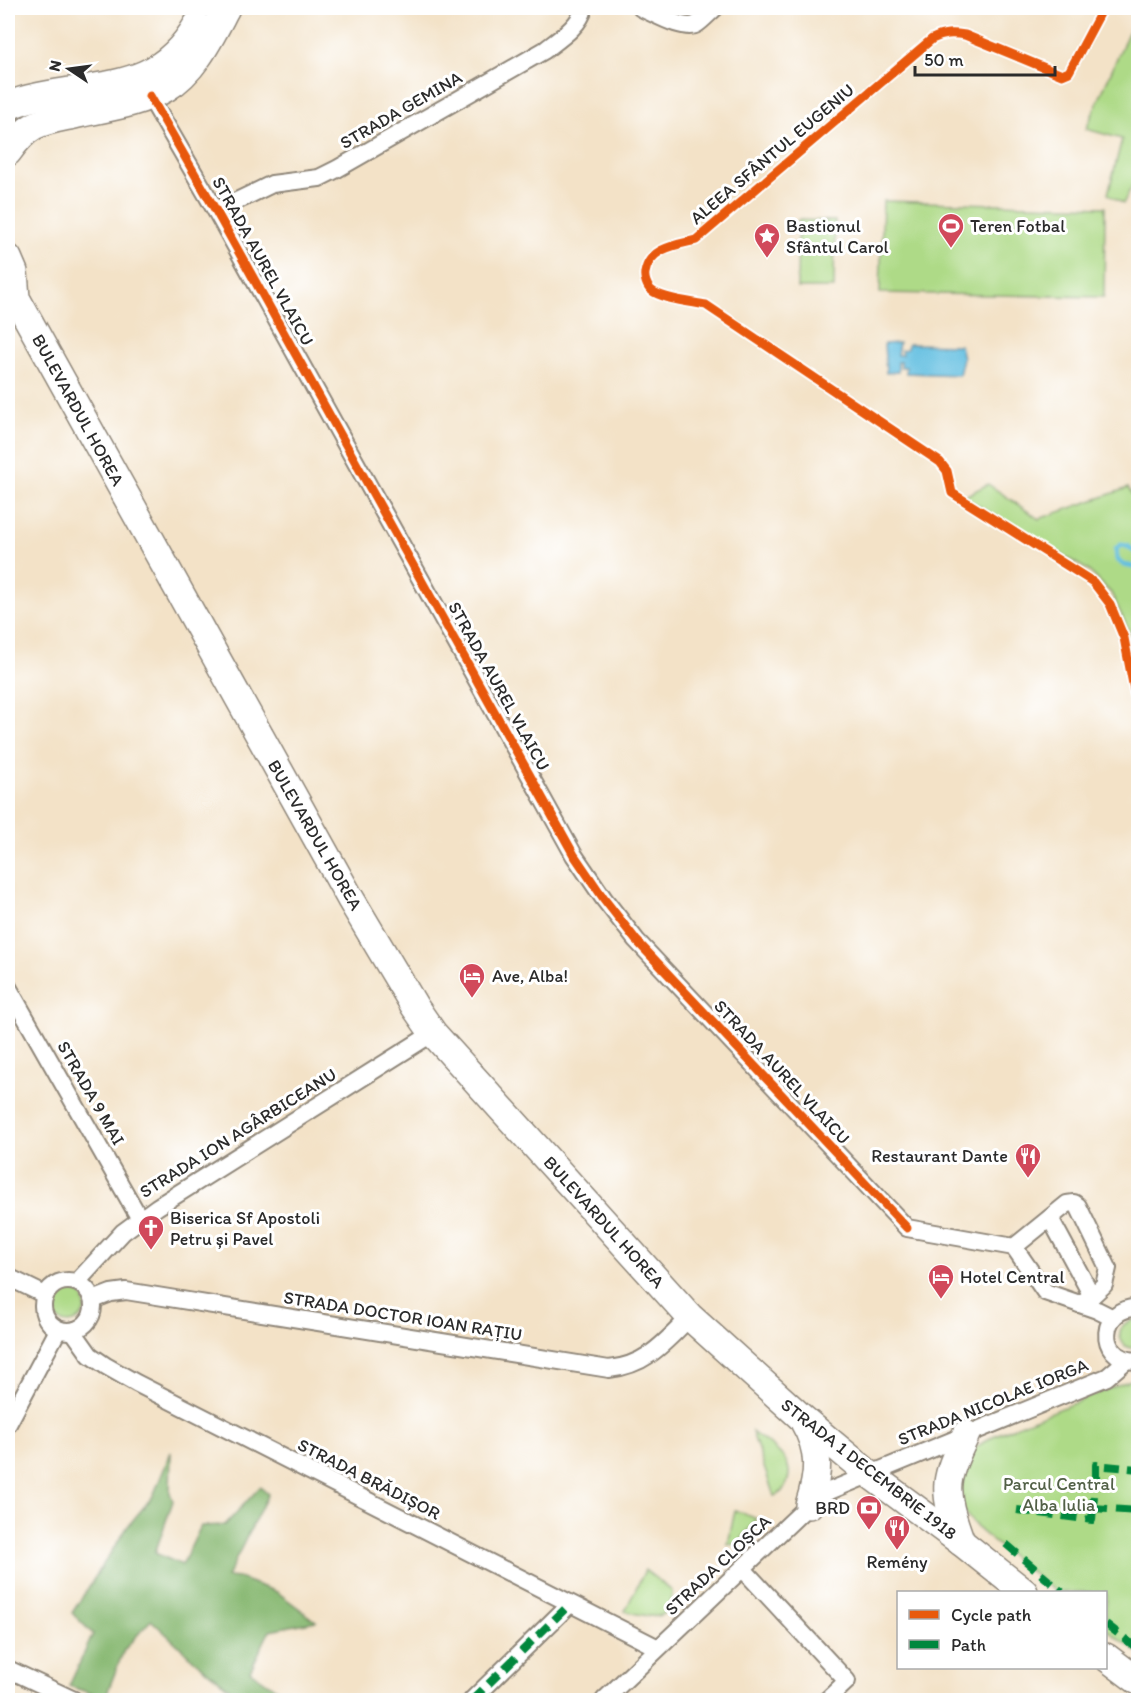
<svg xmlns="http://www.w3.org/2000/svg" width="1146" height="1708" font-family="Itim,sans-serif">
<rect width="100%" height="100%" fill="#fff"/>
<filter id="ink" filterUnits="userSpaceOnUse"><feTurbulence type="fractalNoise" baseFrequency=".0167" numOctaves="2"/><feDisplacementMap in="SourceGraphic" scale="12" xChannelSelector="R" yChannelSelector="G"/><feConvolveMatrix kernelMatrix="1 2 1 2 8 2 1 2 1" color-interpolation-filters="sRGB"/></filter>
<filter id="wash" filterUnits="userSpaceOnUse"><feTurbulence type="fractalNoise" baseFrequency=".008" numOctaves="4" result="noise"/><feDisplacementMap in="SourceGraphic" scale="24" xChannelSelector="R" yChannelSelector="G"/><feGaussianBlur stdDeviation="1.35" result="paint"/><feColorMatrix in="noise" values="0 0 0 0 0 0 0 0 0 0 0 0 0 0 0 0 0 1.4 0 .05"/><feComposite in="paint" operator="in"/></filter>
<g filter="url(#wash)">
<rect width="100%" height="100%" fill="#f3e2c7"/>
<g fill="#aeda87" stroke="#6c8259" stroke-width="1.5">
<path d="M1138 10V174L1123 204 1108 194 1122 139 1086 129Z"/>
<path d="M883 201 1105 207 1104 297 880 293Z"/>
<path d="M798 220 835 221 834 288H797Z"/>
<path d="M988 484 1039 519 1128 488 1138 504V674L1130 633 1111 593 1088 570 963 497Z"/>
<circle cx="68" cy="1306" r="17"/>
<path d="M1134 1320 1138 1321V1347L1130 1348 1125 1346C1116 1335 1119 1323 1134 1320Z"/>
<path d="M1138 1377V1653L1106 1629V1592H1056L980 1531 963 1511 957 1488 970 1451 993 1436Z"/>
<path d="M752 1432C769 1445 797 1458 787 1483 785 1489 781 1494 774 1496Z"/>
<path d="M735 1510 757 1519 737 1545 728 1544Z"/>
<path d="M645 1570 672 1591C673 1625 647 1617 625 1611Z"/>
</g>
<path fill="#8aba74" stroke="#5a7250" stroke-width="1.5" d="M171 1452 170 1493 173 1501 155 1553 182 1565 201 1526 225 1525 260 1487 268 1494 227 1577 239 1578 277 1592 316 1621 270 1630 250 1671 292 1700H244L195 1661 151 1620 124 1650 105 1698 69 1686 93 1634 72 1613 128 1526 153 1496Z"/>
<path fill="#63bfe1" stroke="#477586" stroke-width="1.5" d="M899 343 897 355H902L901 350 907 349 908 344 960 345 963 358 959 375 906 373V367H901V362H898V372L886 373 884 344Z"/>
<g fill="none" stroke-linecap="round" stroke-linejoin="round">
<path stroke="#63bfe1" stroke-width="5" d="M1138 554 1127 546 1121 545 1116 549 1117 559 1124 565 1138 568"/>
</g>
</g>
<g filter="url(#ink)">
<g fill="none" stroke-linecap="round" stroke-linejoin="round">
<g stroke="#8f8679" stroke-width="20">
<g id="street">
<path d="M641 8C653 13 685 32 697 24 703 20 709 13 715 8"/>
<path d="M146 90 216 211 574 855 604 899 636 940 907 1228 1014 1247 1045 1292 1097 1310 1113 1318"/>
<path d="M216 211 272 184 319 178 337 169 545 50C559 39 580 26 584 8"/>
<path d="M8 987 140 1219"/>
<path d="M1050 1218 1092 1296"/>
<path d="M1014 1247 1067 1204 1074 1203 1078 1206 1108 1268 1104 1285 1092 1296 1079 1304"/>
<path d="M8 1277 45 1295"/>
<circle cx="68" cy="1306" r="25"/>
<path d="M77 1282 123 1232 157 1207 433 1033"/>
<path d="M93 1300 111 1293 126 1291 609 1369C647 1365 665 1342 690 1317"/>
<path d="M73 1331 90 1355 106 1366 136 1383 658 1648"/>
<path d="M1135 1361C1095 1358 1100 1306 1138 1308"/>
<path d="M8 1424 58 1330"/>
<path d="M743 1569 847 1681 827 1700"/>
<path d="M8 1669 74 1700"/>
<path d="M472 1700 570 1604"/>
<path d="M604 1700 809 1505 827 1492 1107 1377 1127 1360"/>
</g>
</g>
<g stroke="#8f8679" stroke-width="30">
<g id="primary">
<path d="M8 107C21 99 37 97 52 94 113 83 162 86 197 25"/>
<path d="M8 152C15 142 23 132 34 126 46 120 60 118 74 115 104 108 139 104 166 88 195 71 211 36 226 8"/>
<path d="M8 258 14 272 16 298 350 898 415 1007 433 1033 690 1317 802 1418 828 1440 869 1474 961 1542 1024 1592"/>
<path d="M804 1422C821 1451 819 1474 809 1505"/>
<path d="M961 1542C955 1524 946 1502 948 1483 950 1466 959 1450 966 1434"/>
<path d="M1106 1657 1138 1681"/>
</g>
</g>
<use href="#street" stroke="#fff" stroke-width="16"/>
<use href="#primary" stroke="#fff" stroke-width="27"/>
<g stroke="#00873e" stroke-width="8" stroke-dasharray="15 8" stroke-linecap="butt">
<path d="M1096 1478V1465L1138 1469"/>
<path d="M1093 1508 1138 1511"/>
<path d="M1017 1510 1092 1520 1094 1496"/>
<path d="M1006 1544 1062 1592"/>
<path d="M1106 1624 1138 1649"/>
<path d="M472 1700 570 1604"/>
</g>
<g stroke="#fff" stroke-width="13">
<g id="cycleway">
<path d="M1103 8 1069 72 1062 75 965 35C952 33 944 33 932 39L696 240C675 245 649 248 645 273 644 278 647 287 651 290 661 299 692 302 706 305L940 462 947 471 952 493 1093 582 1110 604 1124 638 1138 710"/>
<path d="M150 96 216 211 574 855 604 899 636 940 907 1228"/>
</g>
</g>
<use href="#cycleway" stroke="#e8590c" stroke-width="9"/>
</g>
</g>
<defs>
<g id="stadium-pin" transform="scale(1.35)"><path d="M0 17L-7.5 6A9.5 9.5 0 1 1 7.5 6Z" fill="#d1495b" stroke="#fff"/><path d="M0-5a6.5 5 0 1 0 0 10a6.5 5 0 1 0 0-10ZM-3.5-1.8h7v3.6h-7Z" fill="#fff"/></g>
<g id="sight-pin" transform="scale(1.35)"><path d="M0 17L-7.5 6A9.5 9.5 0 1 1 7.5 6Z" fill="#d1495b" stroke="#fff"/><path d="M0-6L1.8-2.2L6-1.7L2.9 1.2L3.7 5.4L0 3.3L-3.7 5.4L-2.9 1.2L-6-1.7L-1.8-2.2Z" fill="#fff"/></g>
<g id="hotel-pin" transform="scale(1.35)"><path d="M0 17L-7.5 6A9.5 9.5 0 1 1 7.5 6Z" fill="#d1495b" stroke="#fff"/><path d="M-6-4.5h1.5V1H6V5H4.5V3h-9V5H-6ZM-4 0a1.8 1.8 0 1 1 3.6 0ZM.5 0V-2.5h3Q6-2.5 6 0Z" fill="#fff"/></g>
<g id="restaurant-pin" transform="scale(1.35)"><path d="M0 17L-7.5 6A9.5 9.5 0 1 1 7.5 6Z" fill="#d1495b" stroke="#fff"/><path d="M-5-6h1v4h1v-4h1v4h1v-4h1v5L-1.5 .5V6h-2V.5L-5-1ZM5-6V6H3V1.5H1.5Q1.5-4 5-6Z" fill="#fff"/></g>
<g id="church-pin" transform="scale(1.35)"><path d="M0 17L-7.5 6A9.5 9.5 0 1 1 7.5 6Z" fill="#d1495b" stroke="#fff"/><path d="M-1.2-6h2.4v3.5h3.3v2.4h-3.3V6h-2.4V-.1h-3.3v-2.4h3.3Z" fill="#fff"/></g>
<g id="bank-pin" transform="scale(1.35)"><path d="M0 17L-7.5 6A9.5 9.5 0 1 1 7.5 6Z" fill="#d1495b" stroke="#fff"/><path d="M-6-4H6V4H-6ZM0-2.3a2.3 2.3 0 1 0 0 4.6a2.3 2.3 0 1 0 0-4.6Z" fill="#fff"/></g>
</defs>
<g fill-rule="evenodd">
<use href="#stadium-pin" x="951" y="226"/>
<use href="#sight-pin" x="767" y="236"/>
<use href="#hotel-pin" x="472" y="976"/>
<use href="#restaurant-pin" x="1028" y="1156"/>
<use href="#church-pin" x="151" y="1228"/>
<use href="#hotel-pin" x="941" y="1277"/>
<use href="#bank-pin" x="869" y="1508"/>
<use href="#restaurant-pin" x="897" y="1528"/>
</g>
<g text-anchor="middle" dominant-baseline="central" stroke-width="6" stroke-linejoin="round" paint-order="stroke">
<g font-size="18" fill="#2b2b2b" stroke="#fff">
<text transform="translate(401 110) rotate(-30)">STRADA GEMINA</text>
<text transform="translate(772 154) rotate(-40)">ALEEA SFÂNTUL EUGENIU</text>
<text transform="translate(263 261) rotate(61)">STRADA AUREL VLAICU</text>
<text transform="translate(78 410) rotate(61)">BULEVARDUL HOREA</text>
<text transform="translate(499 686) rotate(61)">STRADA AUREL VLAICU</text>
<text transform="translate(315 835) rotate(60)">BULEVARDUL HOREA</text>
<text transform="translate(782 1072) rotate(47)">STRADA AUREL VLAICU</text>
<text transform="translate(91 1093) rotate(60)">STRADA 9 MAI</text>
<text transform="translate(238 1133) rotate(-32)">STRADA ION AGÂRBICEANU</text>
<text transform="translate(604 1222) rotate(48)">BULEVARDUL HOREA</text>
<text transform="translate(403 1316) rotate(9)">STRADA DOCTOR IOAN RAȚIU</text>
<text transform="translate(993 1402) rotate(-22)">STRADA NICOLAE IORGA</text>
<text transform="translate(869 1469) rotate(38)">STRADA 1 DECEMBRIE 1918</text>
<text transform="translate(369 1479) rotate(27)">STRADA BRĂDIȘOR</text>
<text transform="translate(718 1565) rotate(-43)">STRADA CLOȘCA</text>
</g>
<g font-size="18" fill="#2b2b2b" stroke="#fff" text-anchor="start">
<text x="786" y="226">Bastionul<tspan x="786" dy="21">Sfântul Carol</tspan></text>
<text x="970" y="226">Teren Fotbal</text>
<text x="492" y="976">Ave, Alba!</text>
<text x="1008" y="1156" text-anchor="end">Restaurant Dante</text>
<text x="170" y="1218">Biserica Sf Apostoli<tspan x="170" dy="21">Petru și Pavel</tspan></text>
<text x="960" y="1277">Hotel Central</text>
<text x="850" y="1508" text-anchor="end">BRD</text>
<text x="897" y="1562" text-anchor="middle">Remény</text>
</g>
<g font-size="18" fill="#526047" stroke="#fff">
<text x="1059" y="1484">Parcul Central<tspan x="1059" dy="21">Alba Iulia</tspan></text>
</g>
</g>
<rect width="1146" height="1708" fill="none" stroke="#fff" stroke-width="30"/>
<rect x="897" y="1591" width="210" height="78" fill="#ffffff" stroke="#aaaaaa" stroke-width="1.5"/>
<rect x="909" y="1610" width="30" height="9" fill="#e8590c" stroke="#aaaaaa" stroke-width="1.5"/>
<text x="951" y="1621" font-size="18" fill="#2b2b2b">Cycle path</text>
<rect x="909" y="1640" width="30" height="9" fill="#00873e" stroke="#aaaaaa" stroke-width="1.5"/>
<text x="951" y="1651" font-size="18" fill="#2b2b2b">Path</text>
<g transform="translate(69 69) rotate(283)" stroke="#ffffff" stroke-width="4.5" paint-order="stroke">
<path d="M0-4.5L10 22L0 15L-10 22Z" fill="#2b2b2b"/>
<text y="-9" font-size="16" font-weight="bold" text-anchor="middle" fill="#2b2b2b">N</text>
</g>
<path d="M915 66v9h140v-9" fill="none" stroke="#2b2b2b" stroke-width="3"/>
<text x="924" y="66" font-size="18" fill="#2b2b2b" stroke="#ffffff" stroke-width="4.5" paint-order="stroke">50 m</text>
</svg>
